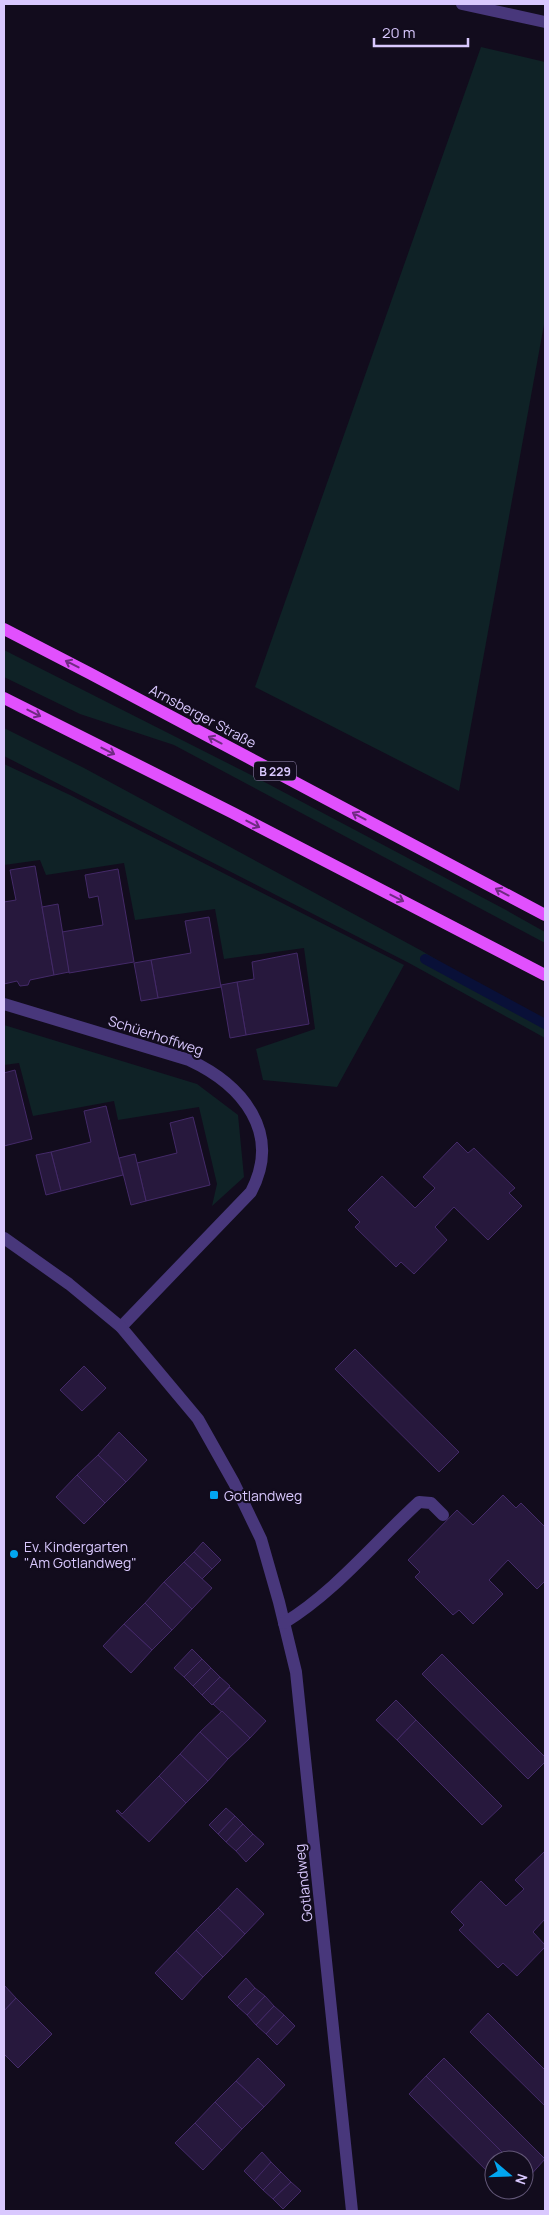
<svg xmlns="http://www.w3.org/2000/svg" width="549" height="2215" font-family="Manrope,sans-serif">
<rect width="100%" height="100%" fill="#120c1d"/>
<g fill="#0f2226">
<path d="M481 47 545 62V319L459 791 255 687Z"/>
<path d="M4 650 255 777 506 910 545 932V943L174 745 80 714 4 677Z"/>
<path d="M4 728 84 768 422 951 545 1026V1038L409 963 4 756Z"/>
<path d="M4 764 70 795 404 965 337 1087 263 1080 256 1049 315 1029 304 948 224 959 215 909 135 920 124 863 46 875 40 860 4 865Z"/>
<path d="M4 1025 197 1084 238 1115 244 1177 212 1206 217 1184 199 1107 118 1120 114 1101 33 1116 19 1063 4 1065Z"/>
</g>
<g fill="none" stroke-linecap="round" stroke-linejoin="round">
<path stroke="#091038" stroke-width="10" d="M425 959 545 1024"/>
</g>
<g fill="#27183d" stroke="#442a69">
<path d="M35 866 54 975 30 980 28 985 20 986 17 981 4 984V902L16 900 10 870Z"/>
<path d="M118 869 134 962 69 973 62 932 103 925 98 896 89 898 85 875Z"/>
<path d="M58 904 69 972 54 975 42 907Z"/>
<path d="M209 917 221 987 158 998 151 960 191 953 185 921Z"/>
<path d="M297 953 309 1024 246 1035 237 982 254 979 252 962Z"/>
<path d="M151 960 158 998 141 1001 134 963Z"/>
<path d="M237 982 246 1035 230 1038 221 985Z"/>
<path d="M15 1070 32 1139 4 1146V1073Z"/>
<path d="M106 1106 123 1175 61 1191 51 1152 91 1142 84 1111Z"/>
<path d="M193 1117 210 1185 146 1201 137 1163 177 1153 170 1123Z"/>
<path d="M457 1142 468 1153 474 1148 515 1188 509 1193 522 1206 488 1240 454 1207 435 1227 447 1240 414 1274 401 1262 396 1267 355 1227 360 1222 348 1210 382 1176 415 1208 435 1188 423 1177Z"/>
<path d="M51 1152 61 1191 46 1195 36 1155Z"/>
<path d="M135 1154 146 1201 131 1205 119 1158Z"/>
<path d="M355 1349 459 1452 439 1472 335 1369Z"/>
<path d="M84 1366 106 1388 82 1411 60 1390Z"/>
<path d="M119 1432 147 1460 126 1482 98 1455Z"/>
<path d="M98 1455 126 1482 105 1503 77 1475Z"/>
<path d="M77 1475 105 1503 84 1524 56 1497Z"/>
<path d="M503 1495 516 1508 521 1503 545 1527V1581L537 1589 508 1560 489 1580 503 1594 473 1624 459 1610 453 1615 415 1577 420 1572 408 1560 457 1510 473 1525Z"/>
<path d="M203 1542 221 1560 212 1569 194 1552Z"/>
<path d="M194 1552 212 1569 202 1579 184 1562Z"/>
<path d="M184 1562 212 1588 192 1609 164 1582Z"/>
<path d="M164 1582 192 1609 172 1630 145 1603Z"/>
<path d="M145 1603 172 1630 152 1650 124 1624Z"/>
<path d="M124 1624 152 1650 131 1673 103 1646Z"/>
<path d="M192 1649 202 1659 184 1677 174 1668Z"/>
<path d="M442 1654 545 1757V1762L528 1779 422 1674Z"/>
<path d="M202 1659 211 1668 193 1686 184 1677Z"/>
<path d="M211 1668 220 1677 202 1695 193 1686Z"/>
<path d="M220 1677 230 1686 212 1705 202 1695Z"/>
<path d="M230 1687 266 1721 250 1738 213 1704Z"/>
<path d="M396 1700 416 1720 397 1740 376 1720Z"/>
<path d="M222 1711 250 1738 228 1759 200 1732Z"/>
<path d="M416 1720 502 1806 482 1825 397 1740Z"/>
<path d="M200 1732 228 1759 208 1781 180 1754Z"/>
<path d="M180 1754 208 1781 186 1803 159 1776Z"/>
<path d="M159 1776 186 1803 149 1842 116 1811 118 1810 122 1814Z"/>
<path d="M226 1808 235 1816 218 1834 209 1825Z"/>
<path d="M235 1816 243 1824 226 1842 218 1834Z"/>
<path d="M243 1824 253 1834 236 1851 226 1842Z"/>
<path d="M253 1834 264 1844 246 1862 236 1851Z"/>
<path d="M545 1851V1919L533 1932 545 1945V1947L517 1976 503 1963 498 1968 459 1930 464 1925 451 1912 481 1881 506 1906 524 1889 515 1880Z"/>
<path d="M237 1888 264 1914 245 1934 218 1908Z"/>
<path d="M218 1908 245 1934 223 1957 196 1930Z"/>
<path d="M196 1930 223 1957 203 1977 176 1951Z"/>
<path d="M176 1951 203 1977 182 2000 155 1973Z"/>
<path d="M246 1978 255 1988 237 2006 228 1997Z"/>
<path d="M4 1985 16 1998 4 2011Z"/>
<path d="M255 1988 265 1996 247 2015 237 2006Z"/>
<path d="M265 1996 274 2006 256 2025 247 2015Z"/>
<path d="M16 1998 52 2034 18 2068 4 2054V2011Z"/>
<path d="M274 2006 284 2015 266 2034 256 2025Z"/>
<path d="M488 2013 545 2070V2106L470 2032Z"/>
<path d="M284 2015 295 2026 277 2045 266 2034Z"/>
<path d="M258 2058 285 2085 264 2107 236 2081Z"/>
<path d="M444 2058 545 2159 528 2178 524 2173V2160H510L426 2076Z"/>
<path d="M426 2076 510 2160H494V2178L409 2094Z"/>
<path d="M236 2081 264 2107 242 2129 215 2102Z"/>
<path d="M215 2102 242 2129 222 2150 195 2123Z"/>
<path d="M195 2123 222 2150 203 2170 175 2143Z"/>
<path d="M262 2152 272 2163 254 2181 244 2171Z"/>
<path d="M271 2162 281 2172 263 2190 254 2181Z"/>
<path d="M281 2172 291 2182 273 2199 263 2190Z"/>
<path d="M291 2182 301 2191 283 2209 273 2199Z"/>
</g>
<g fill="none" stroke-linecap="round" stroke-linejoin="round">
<g stroke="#48377b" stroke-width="12">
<path d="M462 4 545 22"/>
<path d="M4 1004 189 1060C243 1085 282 1133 251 1192L121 1327"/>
<path d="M4 1238 69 1284 121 1327 198 1419 234 1483 261 1539 279 1602 296 1672 352 2211"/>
<path d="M284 1623C336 1591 374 1543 419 1502L431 1503 443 1515"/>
</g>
<g stroke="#e150fd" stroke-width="12">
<path d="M4 629 91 674 545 915"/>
<path d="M4 698 233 813 545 975"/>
</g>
</g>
<defs><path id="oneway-shaft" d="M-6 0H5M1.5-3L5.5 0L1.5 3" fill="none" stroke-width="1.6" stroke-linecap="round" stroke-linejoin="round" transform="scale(1.25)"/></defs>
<g stroke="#6f2b82">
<use href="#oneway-shaft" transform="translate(72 664) rotate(-153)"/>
<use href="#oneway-shaft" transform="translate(34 713) rotate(27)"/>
<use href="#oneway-shaft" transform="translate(215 740) rotate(-152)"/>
<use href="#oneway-shaft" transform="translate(108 751) rotate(27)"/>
<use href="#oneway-shaft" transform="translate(359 816) rotate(-152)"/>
<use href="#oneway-shaft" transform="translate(253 824) rotate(27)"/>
<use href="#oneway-shaft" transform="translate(502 892) rotate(-152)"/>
<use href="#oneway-shaft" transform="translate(397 898) rotate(27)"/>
</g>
<g fill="#02a6f0" stroke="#120c1d" stroke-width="2">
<rect x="209" y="1490" width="10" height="10" rx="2.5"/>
<circle cx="14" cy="1554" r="5"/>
</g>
<g text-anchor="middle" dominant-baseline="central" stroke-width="4.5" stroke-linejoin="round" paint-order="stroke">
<rect fill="#120c1d" stroke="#9d90ba" stroke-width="1" x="254" y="761.5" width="42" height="19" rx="4"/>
<g font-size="12" font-weight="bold" fill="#d9c8fe">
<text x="275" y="771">B 229</text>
</g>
<g font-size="14" fill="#d9c8fe" stroke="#120c1d">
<text transform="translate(203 716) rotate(28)">Arnsberger Straße</text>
<text transform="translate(156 1035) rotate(18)">Schüerhoffweg</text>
<text transform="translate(303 1883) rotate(-96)">Gotlandweg</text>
</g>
<g font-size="14" fill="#d9c8fe" stroke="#120c1d" text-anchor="start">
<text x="224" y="1495">Gotlandweg</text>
<text x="24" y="1546">Ev. Kindergarten<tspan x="24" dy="16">"Am Gotlandweg"</tspan></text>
</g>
</g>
<rect width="549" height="2215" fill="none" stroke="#d9c8fe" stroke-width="10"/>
<g transform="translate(509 2175) rotate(109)"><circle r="24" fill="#120c1d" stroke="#625777"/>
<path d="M0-4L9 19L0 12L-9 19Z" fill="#02a6f0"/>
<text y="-8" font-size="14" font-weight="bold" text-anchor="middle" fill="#d9c8fe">N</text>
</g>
<path d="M374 38v8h94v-8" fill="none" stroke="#d9c8fe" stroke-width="2.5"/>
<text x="382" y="38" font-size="15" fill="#d9c8fe" stroke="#120c1d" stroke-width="4" paint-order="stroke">20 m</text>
</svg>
